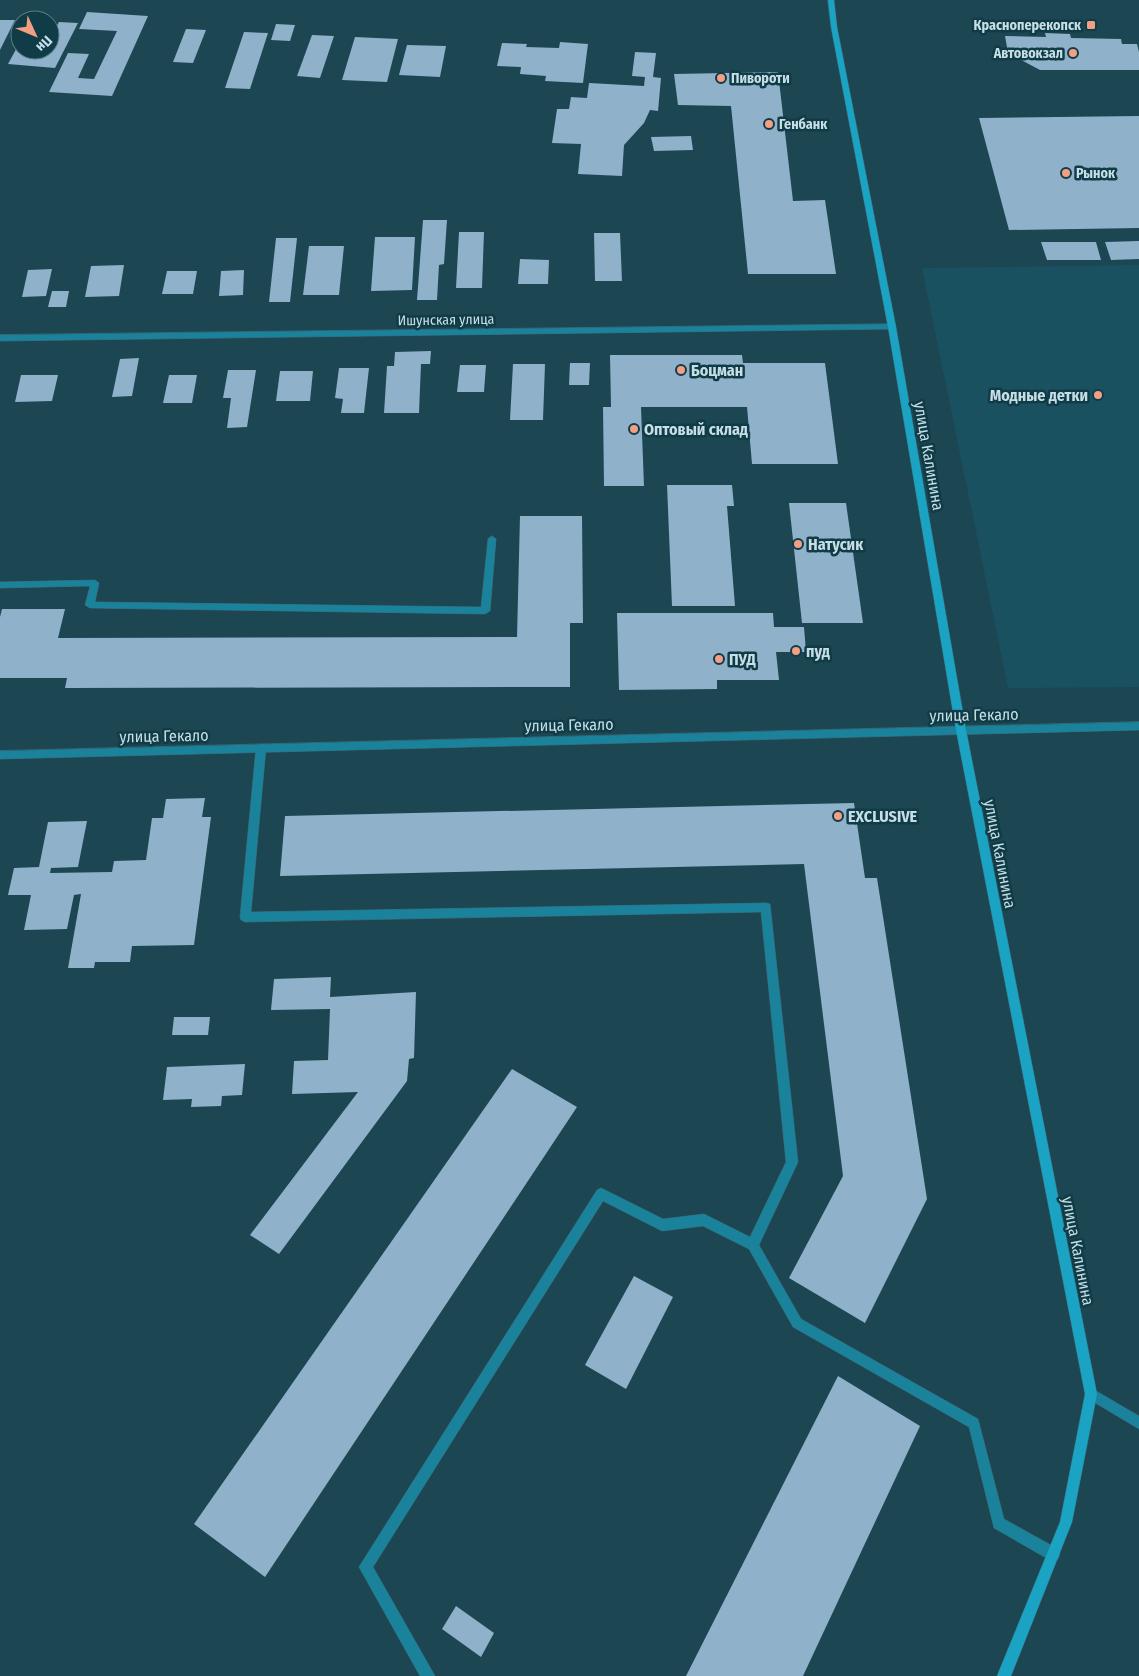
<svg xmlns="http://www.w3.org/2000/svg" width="1139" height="1676" font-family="'Fira Sans Condensed',sans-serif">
<rect width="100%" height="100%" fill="#1b4652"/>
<path fill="#1a5160" d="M1139 265V687L1008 688 922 268Z"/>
<g fill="#8fb1ca">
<path d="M87 12 148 16 112 96 49 92 68 53 89 54 78 78 94 79 117 31 79 29Z"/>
<path d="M0 20H15L0 50Z"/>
<path d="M59 22 78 23 55 68 8 64 20 42V50H50V38Z"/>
<path d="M276 24 295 25 290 41 271 40Z"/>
<path d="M186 29 206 30 193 63 173 62Z"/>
<path d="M244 32 268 33 250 89 225 88Z"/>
<path d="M1045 33 1070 34 1071 38 1121 39 1122 44H1137L1139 52V70H1040L1008 53 1005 36 1046 37Z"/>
<path d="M312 35 334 36 320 78 297 76Z"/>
<path d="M355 37 398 39 387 82 342 80Z"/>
<path d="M560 42 588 44 583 83 545 81 546 76 520 74 521 67 497 66 502 43 527 44 526 47 559 48Z"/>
<path d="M407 45 446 46 440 77 399 75Z"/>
<path d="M635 52 656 53 653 77 661 78 658 111 650 110 644 123 624 145 622 176 578 174 581 144 552 143 557 109H569L571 97 587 98 589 83 644 86 645 77 632 76Z"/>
<path d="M778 72 793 201 825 200 836 274H748L731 106 678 105 674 74Z"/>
<path d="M1139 116V228L1009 230 979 118Z"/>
<path d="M691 136 693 150 654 151 651 137Z"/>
<path d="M423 220H447L444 264 439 265 437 300H417Z"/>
<path d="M459 232H484L482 288H456Z"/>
<path d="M594 233H620L622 281H595Z"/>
<path d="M375 237H415L412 290 371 291Z"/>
<path d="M276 238H297L290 302H269Z"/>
<path d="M1139 241V259L1111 260 1105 242Z"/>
<path d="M1041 242H1096L1101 260H1047Z"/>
<path d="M309 246H344L339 295H303Z"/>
<path d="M520 259 549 260 548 284H518Z"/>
<path d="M124 265 119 296 85 297 91 266Z"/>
<path d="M52 269 46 296 22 297 28 270Z"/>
<path d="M244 270 243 295 219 296 221 271Z"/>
<path d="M167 271H197L193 294H162Z"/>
<path d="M52 291H69L66 307H48Z"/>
<path d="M431 351 430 364H421L419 413H384L387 366H394L395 352Z"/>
<path d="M610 355H742L743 363H825L838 464H752L747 407H641L644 486H604L603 407H611Z"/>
<path d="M139 358 132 396 112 397 120 359Z"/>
<path d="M570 363H590L589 385H569Z"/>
<path d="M513 364H545L543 420H510Z"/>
<path d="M460 365H486L484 392H457Z"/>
<path d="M339 368H369L364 413H341L343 399 335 398Z"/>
<path d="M228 370H256L247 427 227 428 231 398H223Z"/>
<path d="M280 371H313L310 401H276Z"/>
<path d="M21 375H58L52 401 15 402Z"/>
<path d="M169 375H197L192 403H163Z"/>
<path d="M667 485H732L734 506H727L735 606H672Z"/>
<path d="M789 503H846L863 623H802Z"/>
<path d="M520 516H582L583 623H570V687L65 688 67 678H0V617L2 609H65L58 638 517 637Z"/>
<path d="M617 613H773L774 627H804L806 652H776L779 680H717V689L619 690Z"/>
<path d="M205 798 202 817H211L194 945 132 946 130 962H95L94 968H68L81 894 74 895 67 929 24 930 31 895H8L14 868 39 867 48 822 87 821 78 867 51 868 50 873 112 872 114 861 146 860 152 818H163L166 799Z"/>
<path d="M854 803 865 878H877L927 1199 865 1323 789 1278 843 1176 804 864 280 876 285 816Z"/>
<path d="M331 977 330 997 416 992 414 1058 409 1059 407 1081 279 1254 250 1235 358 1092 292 1094 294 1061 328 1060 330 1009 271 1010 274 979Z"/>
<path d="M174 1017H210L208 1035H172Z"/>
<path d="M245 1064 242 1095 222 1096 221 1106 191 1107 192 1099 163 1100 167 1067Z"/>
<path d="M512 1069 577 1107 265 1577 194 1524Z"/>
<path d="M634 1276 673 1297 626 1389 585 1365Z"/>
<path d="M838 1376 920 1426 803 1676H686Z"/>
<path d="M456 1606 494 1633 481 1657 442 1629Z"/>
</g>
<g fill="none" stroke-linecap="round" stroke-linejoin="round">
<g stroke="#3e6470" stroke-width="1">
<g id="service">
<path d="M492 536 496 539 490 611 485 614 90 608 85 605 90 586 0 588V582L95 580 99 583 95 602 481 607 488 539Z"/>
<path d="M261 744 264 745 266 748 251 912 766 903 770 904 798 1162 759 1245 801 1319 978 1419 1004 1519 1058 1549 1060 1554 1058 1559 1053 1561 1048 1559 994 1528 969 1427 793 1327 749 1249 703 1226 662 1231 603 1201 373 1567 435 1676H420L359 1567 597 1190 601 1188 663 1219 704 1214 750 1237 786 1162 761 912 245 922 241 920 240 917 256 748 258 745Z"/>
<path d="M1091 1388 1139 1416V1429L1087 1398 1085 1394 1087 1390Z"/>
</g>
</g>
<g stroke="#3e6470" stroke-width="1">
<g id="minor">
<path d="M892 324 896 327 895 329 0 341V335Z"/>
<path d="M1139 722V730L0 759V751Z"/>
</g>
</g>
<g stroke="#3e6470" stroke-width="1">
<path id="secondary" d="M828 0H834L837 27 896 327 966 730 1097 1394 1072 1522 1011 1676H997L1060 1522 1085 1394 956 730 888 327 831 27Z"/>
</g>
<use href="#service" fill="#1b829c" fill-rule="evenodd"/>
<use href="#minor" fill="#1b829c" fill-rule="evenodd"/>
<use href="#secondary" fill="#1aa3c3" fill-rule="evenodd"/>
</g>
<g fill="#f39f83" stroke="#0f3c47" stroke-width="2">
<rect x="1086" y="20" width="10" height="10" rx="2.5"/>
<circle cx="1073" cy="53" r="5"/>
<circle cx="721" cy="78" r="5"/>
<circle cx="769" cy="124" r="5"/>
<circle cx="1066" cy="173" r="5"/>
<circle cx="681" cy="370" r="5"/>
<circle cx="1098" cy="395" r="5"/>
<circle cx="634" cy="429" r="5"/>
<circle cx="798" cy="544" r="5"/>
<circle cx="796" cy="651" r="5"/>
<circle cx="719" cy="659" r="5"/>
<circle cx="838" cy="816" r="5"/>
</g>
<g text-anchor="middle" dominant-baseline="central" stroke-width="5" stroke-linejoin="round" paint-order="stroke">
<g font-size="14" font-weight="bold" fill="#c8dee6" stroke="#0f3c47" text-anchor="start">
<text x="1081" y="25" text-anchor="end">Красноперекопск</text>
<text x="1063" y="53" text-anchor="end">Автовокзал</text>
<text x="731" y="78">Пивороти</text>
<text x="779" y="124">Генбанк</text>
<text x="1076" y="173">Рынок</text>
</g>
<g font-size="14" fill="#c8dee6" stroke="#0f3c47">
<text transform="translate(446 320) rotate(-1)">Ишунская улица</text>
</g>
<g font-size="16" font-weight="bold" fill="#c8dee6" stroke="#0f3c47" text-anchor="start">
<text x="691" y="370">Боцман</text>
<text x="1088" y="395" text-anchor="end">Модные детки</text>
<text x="644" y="429">Оптовый склад</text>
<text x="808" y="544">Натусик</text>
<text x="806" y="651">пуд</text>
<text x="729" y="659">ПУД</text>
<text x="848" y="816">EXCLUSIVE</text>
</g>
<g font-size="16" fill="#c8dee6" stroke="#0f3c47">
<text transform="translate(929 456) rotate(80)">улица Калинина</text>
<text transform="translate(974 715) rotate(-1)">улица Гекало</text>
<text transform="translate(569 725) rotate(-1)">улица Гекало</text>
<text transform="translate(164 736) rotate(-1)">улица Гекало</text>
<text transform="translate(1000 854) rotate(79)">улица Калинина</text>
<text transform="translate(1078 1251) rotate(79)">улица Калинина</text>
</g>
</g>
<g transform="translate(35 35) rotate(134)"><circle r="24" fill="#0f3c47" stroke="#597d87"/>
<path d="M0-4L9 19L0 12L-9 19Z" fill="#f39f83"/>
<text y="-8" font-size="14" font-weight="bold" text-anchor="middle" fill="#c8dee6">Пн</text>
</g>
</svg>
